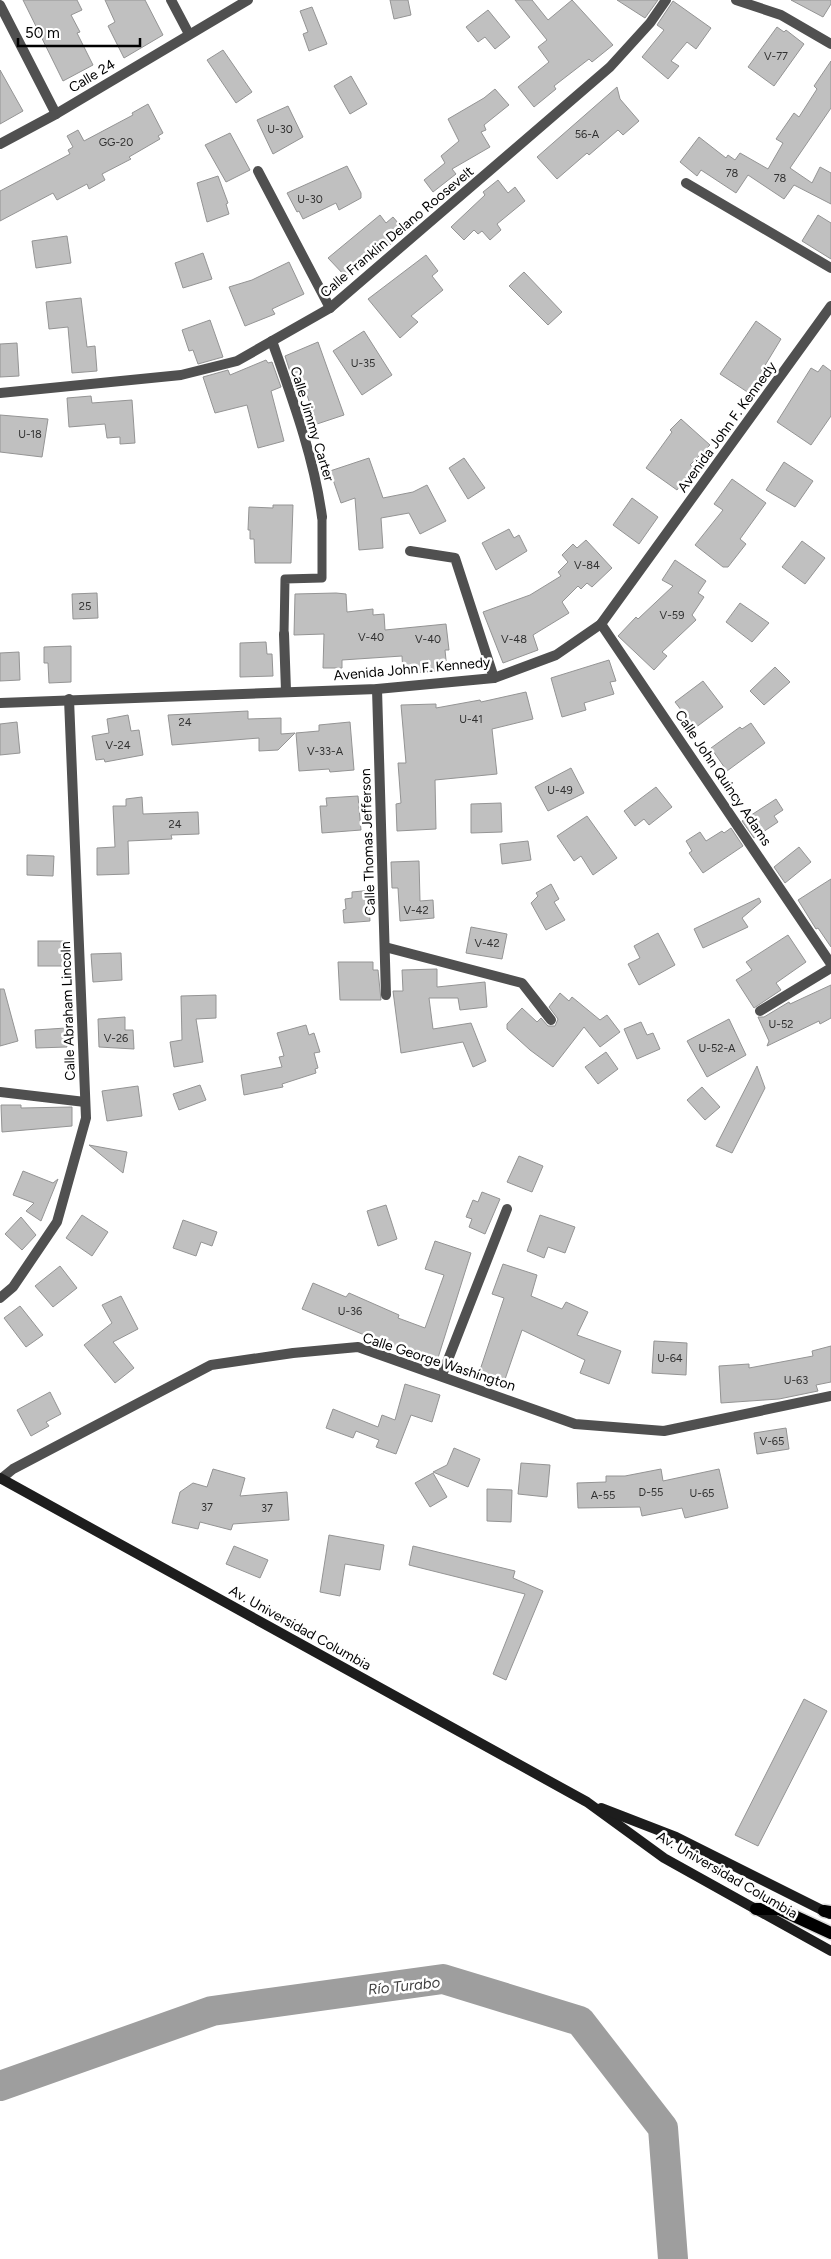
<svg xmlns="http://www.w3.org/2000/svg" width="831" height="2259" font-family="Figtree,sans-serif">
<rect width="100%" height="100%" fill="#fff"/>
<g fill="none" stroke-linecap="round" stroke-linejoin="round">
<path stroke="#9e9e9e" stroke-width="30" d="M0 2086 212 2011 443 1979 580 2021 663 2128 673 2259"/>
</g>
<g fill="#c0c0c0" stroke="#949494">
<path d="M23 0H77L82 10 71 15 80 32 77 33 93 65 63 81Z"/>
<path d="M105 0H145L163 35 124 58 108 26 115 22Z"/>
<path d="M390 0H408L411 15 394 19Z"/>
<path d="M515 0H532L548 20 572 0 613 45 592 62 589 59 554 86 556 89 534 107 518 87 549 62 538 47 547 40Z"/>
<path d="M617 0H658L645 18Z"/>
<path d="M791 0H831V4L823 17Z"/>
<path d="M673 1 711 28 696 49 687 42 671 61 679 66 668 79 642 57 664 30 657 25Z"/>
<path d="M312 7 327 44 309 51 303 34 308 32 300 11Z"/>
<path d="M488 10 510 37 495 49 485 37 478 42 466 27Z"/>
<path d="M777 27 784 32 786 30 804 44 774 86 748 67Z"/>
<path d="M223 50 252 92 236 103 207 60Z"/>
<path d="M831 61V108L790 168 812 183 820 167 831 173V204L794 185 784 199 748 175 736 193 701 170 697 176 680 162 699 137 726 158 728 155 735 160 740 153 768 169 783 143 776 139 794 113 799 117 817 89 814 86Z"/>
<path d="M0 70 23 111 0 124Z"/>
<path d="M351 76 367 104 350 114 334 86Z"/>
<path d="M617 87 620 99 639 121 623 135 618 130 589 155 587 153 557 179 537 157Z"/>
<path d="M495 89 509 105 484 125 486 130 481 132 490 147 452 169 456 174 433 192 424 180 445 163 441 156 459 141 448 119 484 98Z"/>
<path d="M148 104 163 133 158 136 160 139 129 157 131 159 102 174 105 180 89 189 87 184 57 200 53 193 0 221V191L70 154 68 150 73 147 67 136 78 130 84 141 133 115 132 113Z"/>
<path d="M288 106 303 137 273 154 257 120Z"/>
<path d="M230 133 250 170 226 182 205 145Z"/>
<path d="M347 166 361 193V198L339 210 336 203 303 219 299 211 297 212 287 193Z"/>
<path d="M218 176 228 203 226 204 229 214 207 222 197 183Z"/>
<path d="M498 180 508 193 515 187 525 201 497 224 501 230 490 240 482 231 478 234 474 230 464 240 451 227 485 195 483 192Z"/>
<path d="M380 215 386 223 393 217 405 231 372 261 369 257 346 277 328 258Z"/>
<path d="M818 215 831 223V259L802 241Z"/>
<path d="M67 236 71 263 36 268 32 241Z"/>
<path d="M203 253 212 279 183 288 175 263Z"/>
<path d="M426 255 438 271 432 276 443 290 411 316 418 322 400 338 368 299Z"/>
<path d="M289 262 304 294 272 309 275 314 245 326 229 287 252 280Z"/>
<path d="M524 272 562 312 548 325 509 286Z"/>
<path d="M81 298 87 347 95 346 97 371 72 373 68 327 49 329 46 302Z"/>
<path d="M210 320 223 357 198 364 193 350 189 351 182 330Z"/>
<path d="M756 321 781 339 761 372 765 374 752 395 720 374Z"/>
<path d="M364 331 392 375 362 395 333 351Z"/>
<path d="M318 342 344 415 317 424 301 378 293 381 285 356Z"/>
<path d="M17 343 19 376 0 377V344Z"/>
<path d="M266 360 268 363 272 362 281 387 271 391 284 441 258 448 247 405 215 413 203 377 228 370 230 375Z"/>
<path d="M823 365 831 371V416L811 445 777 422 811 368 818 372Z"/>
<path d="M91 396 92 403 132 400 135 443 120 444V437L107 438 105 424 69 427 67 398Z"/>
<path d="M0 415 48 419 42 457 0 452Z"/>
<path d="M681 419 710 445 690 465 693 467 677 490 646 468 672 432 670 430Z"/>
<path d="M369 458 383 498 413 492 427 485 446 521 420 534 409 513 381 518 383 548 359 550 355 498 341 503 330 471Z"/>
<path d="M464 458 485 488 468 499 449 468Z"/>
<path d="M784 462 813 481 795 507 766 490Z"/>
<path d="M732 479 766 503 740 539 746 544 728 567H723L695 545 723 510 714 504Z"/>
<path d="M632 498 658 517 639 544 613 525Z"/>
<path d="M273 505H293L291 563H255L254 539H250V530H248L249 507 273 508Z"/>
<path d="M509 529 514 538 519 535 527 551 496 570 482 543Z"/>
<path d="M586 540 612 568 592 587 587 583 581 589 578 586 562 602 569 613 533 635 538 650 503 663 483 612 530 595 561 576 558 572 568 562 562 555 573 544 577 548Z"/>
<path d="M802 541 825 558 805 584 782 567Z"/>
<path d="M675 560 706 581 698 593 704 597 692 615 696 620 662 652 667 656 654 670 618 636 636 617 638 619 673 586 662 580Z"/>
<path d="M97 593 98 618 73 619 72 594Z"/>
<path d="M336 593 346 594 347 612 373 609V615L384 614 385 630 446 624 449 650H445L447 670 403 674 402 656 342 660V668H323L324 634 294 635 295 594Z"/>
<path d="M740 603 769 623 752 642 726 622Z"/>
<path d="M266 642 267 654H272L273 676 240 677V643Z"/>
<path d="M71 646V682L49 683 48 663H44V647Z"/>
<path d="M19 652 20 680 0 681V653Z"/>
<path d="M609 660 616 681 610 682 614 694 584 703 586 710 562 717 551 678Z"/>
<path d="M775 667 790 682 764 705 750 691Z"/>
<path d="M703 681 723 707 695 728 675 702Z"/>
<path d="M526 692 533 719 492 729 497 774 435 780 436 829 397 831 396 804 401 803 398 763H406L401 705 436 704V708L480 700 481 702Z"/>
<path d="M248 711V719L281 718V734L295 733 278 750 259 751V738L172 745 168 715Z"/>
<path d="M128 715 131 731 139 730 143 755 105 762 104 759 96 760 92 736 109 733 107 719Z"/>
<path d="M17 722 20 753 0 755V724Z"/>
<path d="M350 722 354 770 330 772 329 769 299 771 296 733 319 731V725Z"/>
<path d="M751 723 765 743 727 771 711 748 740 727 742 729Z"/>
<path d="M571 768 584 793 548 811 535 787Z"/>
<path d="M656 787 672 807 649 825 644 819 635 826 624 811Z"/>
<path d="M358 796 361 830 322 833 320 806H327L326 798Z"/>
<path d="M142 797 143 814 198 812 199 834 171 835 172 839 128 841 129 874 97 875V848L115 847 113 806H126V799Z"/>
<path d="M776 799 783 810 774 816 778 822 754 838 742 821Z"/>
<path d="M501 803 502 832 471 833V804Z"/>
<path d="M587 816 617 858 593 875 581 856 574 861 557 836Z"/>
<path d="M731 828 743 846 703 873 689 853 692 851 686 841 700 832 706 841 722 831 724 833Z"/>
<path d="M528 841 531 860 502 864 500 844Z"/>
<path d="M799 847 811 862 785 883 774 867Z"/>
<path d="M27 855 54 856 53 876 27 875Z"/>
<path d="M419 861 420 901 433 900 434 918 400 921 398 888H392L391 862Z"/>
<path d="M831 879V947L818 928 816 929 798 900Z"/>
<path d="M551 884 559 899 554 902 565 920 546 930 531 903 538 896 536 893Z"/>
<path d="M373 890 374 906 369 907 370 921 344 923 343 910 346 909 345 899 352 898V892Z"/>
<path d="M759 898 761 902 742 918 748 927 703 948 694 929Z"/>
<path d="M471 927 507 934 502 959 466 953Z"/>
<path d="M658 933 675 965 639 985 628 964 640 958 634 946Z"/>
<path d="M788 935 806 962 776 983 781 990 754 1008 736 980 752 970 746 962Z"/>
<rect x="38" y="941" width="26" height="25"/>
<path d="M121 953 122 980 93 982 91 954Z"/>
<path d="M338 962H373V970H378L381 1000H340Z"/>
<path d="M437 969V987L485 982 487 1007 460 1010 458 998H429L433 1029 471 1023 486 1061 473 1067 463 1042 401 1053 393 991H403L402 970Z"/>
<path d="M831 985V1018L820 1024 819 1021 767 1046 769 1041 758 1017H764L789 1002 790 1004Z"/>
<path d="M0 989H4L18 1041 0 1046Z"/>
<path d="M560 993 569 1001 572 997 600 1020 607 1015 620 1032 600 1047 584 1027 553 1067 530 1050 507 1029V1024L522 1008 537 1022 541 1018 548 1026H555L558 1019 549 1007Z"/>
<path d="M216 995V1018L196 1019 203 1062 174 1067 170 1042 182 1040 181 996Z"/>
<path d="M125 1017V1030H133L134 1049 99 1047 98 1019Z"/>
<path d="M729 1019 746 1055 707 1077 687 1041Z"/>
<path d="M641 1022 647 1035 653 1033 660 1049 637 1059 624 1029Z"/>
<path d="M306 1025 309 1035 314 1033 320 1052 314 1053 318 1068 315 1069 316 1073 282 1084 283 1087 244 1095 241 1075 282 1067 279 1057 284 1056 277 1033Z"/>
<path d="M66 1028 67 1047 36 1048 35 1030Z"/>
<path d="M606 1052 618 1069 598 1084 585 1067Z"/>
<path d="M757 1066 765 1088 732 1153 716 1146Z"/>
<path d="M200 1085 206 1100 179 1110 173 1094Z"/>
<path d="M138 1086 142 1116 107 1121 102 1091Z"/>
<path d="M702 1087 720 1107 705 1120 687 1100Z"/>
<path d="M1 1105H21V1108L72 1107V1126L2 1132Z"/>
<path d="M89 1145 127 1152 123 1173Z"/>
<path d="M519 1156 543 1166 532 1192 507 1182Z"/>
<path d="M23 1171 53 1183 58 1179 41 1221 26 1211 34 1203 13 1195Z"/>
<path d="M482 1192 500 1199 485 1234 469 1227 472 1219 466 1217 473 1200 478 1202Z"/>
<path d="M386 1205 397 1239 378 1246 367 1211Z"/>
<path d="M82 1215 108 1232 92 1256 66 1238Z"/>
<path d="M540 1215 575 1227 565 1253 548 1247 544 1258 527 1251Z"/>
<path d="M21 1217 36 1235 22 1250 5 1234Z"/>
<path d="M183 1220 217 1232 212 1246 201 1242 196 1256 173 1248Z"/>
<path d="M435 1241 471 1253 437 1361 386 1344 302 1309 313 1283 346 1297 349 1293 399 1315 398 1318 425 1328 444 1275 425 1269Z"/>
<path d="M503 1264 537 1275 531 1296 562 1309 566 1302 588 1312 577 1335 621 1351 609 1384 580 1373 585 1360 522 1330 502 1388 477 1379 504 1298 492 1294Z"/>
<path d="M60 1266 77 1288 53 1307 35 1286Z"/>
<path d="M121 1296 138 1329 113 1342 134 1368 115 1383 84 1345 112 1323 102 1305Z"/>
<path d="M20 1306 43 1335 26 1347 4 1318Z"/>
<path d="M654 1341 687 1343 686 1375 652 1373Z"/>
<path d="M831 1346V1382L816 1385 818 1391 779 1399 721 1403 719 1366 749 1364V1368L813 1356 812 1351Z"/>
<path d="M405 1384 440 1395 432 1422 411 1415 396 1454 376 1447 379 1440 356 1431 353 1438 326 1428 333 1409 378 1427 382 1415 395 1420Z"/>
<path d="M50 1392 61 1414 46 1422 49 1426 31 1436 17 1410Z"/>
<path d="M786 1428 789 1449 757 1454 754 1433Z"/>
<path d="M454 1448 480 1459 468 1487 433 1472 447 1465Z"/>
<path d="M521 1463 550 1465 547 1497 518 1494Z"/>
<path d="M213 1469 245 1478 240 1496 287 1492 289 1520 233 1524 231 1530 200 1522 198 1529 172 1523 180 1492 193 1483 207 1487Z"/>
<path d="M661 1469 663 1481 719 1469 728 1508 685 1518 682 1508 642 1516 640 1507 578 1508 577 1483 606 1482V1476H625Z"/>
<path d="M433 1473 447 1497 430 1507 415 1483Z"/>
<path d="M487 1489 512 1490 511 1522 487 1521Z"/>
<path d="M329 1535 384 1545 380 1570 345 1564 340 1596 320 1592Z"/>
<path d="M234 1546 268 1560 260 1578 226 1564Z"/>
<path d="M413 1546 515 1571 513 1578 543 1591 506 1680 493 1674 525 1594 409 1565Z"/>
<path d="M804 1699 827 1711 758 1846 735 1835Z"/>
</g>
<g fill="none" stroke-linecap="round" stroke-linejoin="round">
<g stroke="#dbdbdb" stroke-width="15">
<g id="primary">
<path d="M756 1909H779L831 1933"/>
<path d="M824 1911 831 1912"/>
</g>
</g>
<path stroke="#505050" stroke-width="9" d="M284 634 285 579 322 578V517"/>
<g stroke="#505050" stroke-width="10">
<path d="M171 0 189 34"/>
<path d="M736 0 781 15 831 44"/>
<path d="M0 5 56 114"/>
<path d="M0 144 56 114 248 0"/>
<path d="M258 171 330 308"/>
<path d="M686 183 831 268"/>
<path d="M272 341C292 398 314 457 322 517"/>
<path d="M0 393 181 375 237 361 330 308 610 67 650 23 666 0"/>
<path d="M410 551 455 558 494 678"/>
<path d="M601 624 831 964"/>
<path d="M284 634 286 691"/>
<path d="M377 689 386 995"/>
<path d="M0 703 377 689 494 678 556 655 601 624 831 306"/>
<path d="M385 947 522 983 551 1020"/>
<path d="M760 1011 831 968"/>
<path d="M0 1092 85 1102"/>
<path d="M0 1298 13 1287 57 1222 86 1118 69 699"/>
<path d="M442 1375 507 1209"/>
<path d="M1 1479 13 1469 211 1365 293 1353 358 1347 575 1424 664 1431 831 1396"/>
</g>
<g stroke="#1d1d1d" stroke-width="10">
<path d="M0 1478 587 1802 664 1858 831 1951"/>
<path d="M601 1808 676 1837 830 1914"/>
</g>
<use href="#primary" stroke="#000" stroke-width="12"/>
</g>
<g text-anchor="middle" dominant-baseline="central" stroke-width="5" stroke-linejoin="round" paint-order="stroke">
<g font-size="11" fill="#303030">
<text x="776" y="56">V-77</text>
<text x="280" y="129">U-30</text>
<text x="587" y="134">56-A</text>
<text x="116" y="142">GG-20</text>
<text x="732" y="173">78</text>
<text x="780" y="178">78</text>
<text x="310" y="199">U-30</text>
<text x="363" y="363">U-35</text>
<text x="30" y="434">U-18</text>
<text x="587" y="565">V-84</text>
<text x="85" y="606">25</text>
<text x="672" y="615">V-59</text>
<text x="371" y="637">V-40</text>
<text x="428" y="639">V-40</text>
<text x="514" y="639">V-48</text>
<text x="471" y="719">U-41</text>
<text x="185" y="722">24</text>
<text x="118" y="745">V-24</text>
<text x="325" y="751">V-33-A</text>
<text x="560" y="790">U-49</text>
<text x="175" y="824">24</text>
<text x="416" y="910">V-42</text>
<text x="487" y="943">V-42</text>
<text x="781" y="1024">U-52</text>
<text x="116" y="1038">V-26</text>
<text x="717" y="1048">U-52-A</text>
<text x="350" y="1311">U-36</text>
<text x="670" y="1358">U-64</text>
<text x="796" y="1380">U-63</text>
<text x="772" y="1441">V-65</text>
<text x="651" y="1492">D-55</text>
<text x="702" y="1493">U-65</text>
<text x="603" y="1495">A-55</text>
<text x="207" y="1507">37</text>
<text x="267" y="1508">37</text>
</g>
<g font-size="14" fill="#000" stroke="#fff">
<text transform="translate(92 76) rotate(-31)">Calle 24</text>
<text transform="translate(397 232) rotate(-40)">Calle Franklin Delano Roosevelt</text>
<text transform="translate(312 424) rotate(73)">Calle Jimmy Carter</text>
<text transform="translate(727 427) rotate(-54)">Avenida John F. Kennedy</text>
<text transform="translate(412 669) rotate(-5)">Avenida John F. Kennedy</text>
<text transform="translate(723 778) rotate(56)">Calle John Quincy Adams</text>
<text transform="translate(368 842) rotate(-92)">Calle Thomas Jefferson</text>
<text transform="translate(68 1011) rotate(-92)">Calle Abraham Lincoln</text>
<text transform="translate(439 1362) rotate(18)">Calle George Washington</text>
<text transform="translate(300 1628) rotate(29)">Av. Universidad Columbia</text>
<text transform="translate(727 1875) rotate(30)">Av. Universidad Columbia</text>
</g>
<g font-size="15" font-style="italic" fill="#3f3f3f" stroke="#fff">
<text transform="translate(404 1986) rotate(-6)">Río Turabo</text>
</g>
</g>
<path d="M18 38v8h122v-8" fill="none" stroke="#000000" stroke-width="2.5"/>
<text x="25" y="38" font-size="15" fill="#000000" stroke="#ffffff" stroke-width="4" paint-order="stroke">50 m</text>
</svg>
